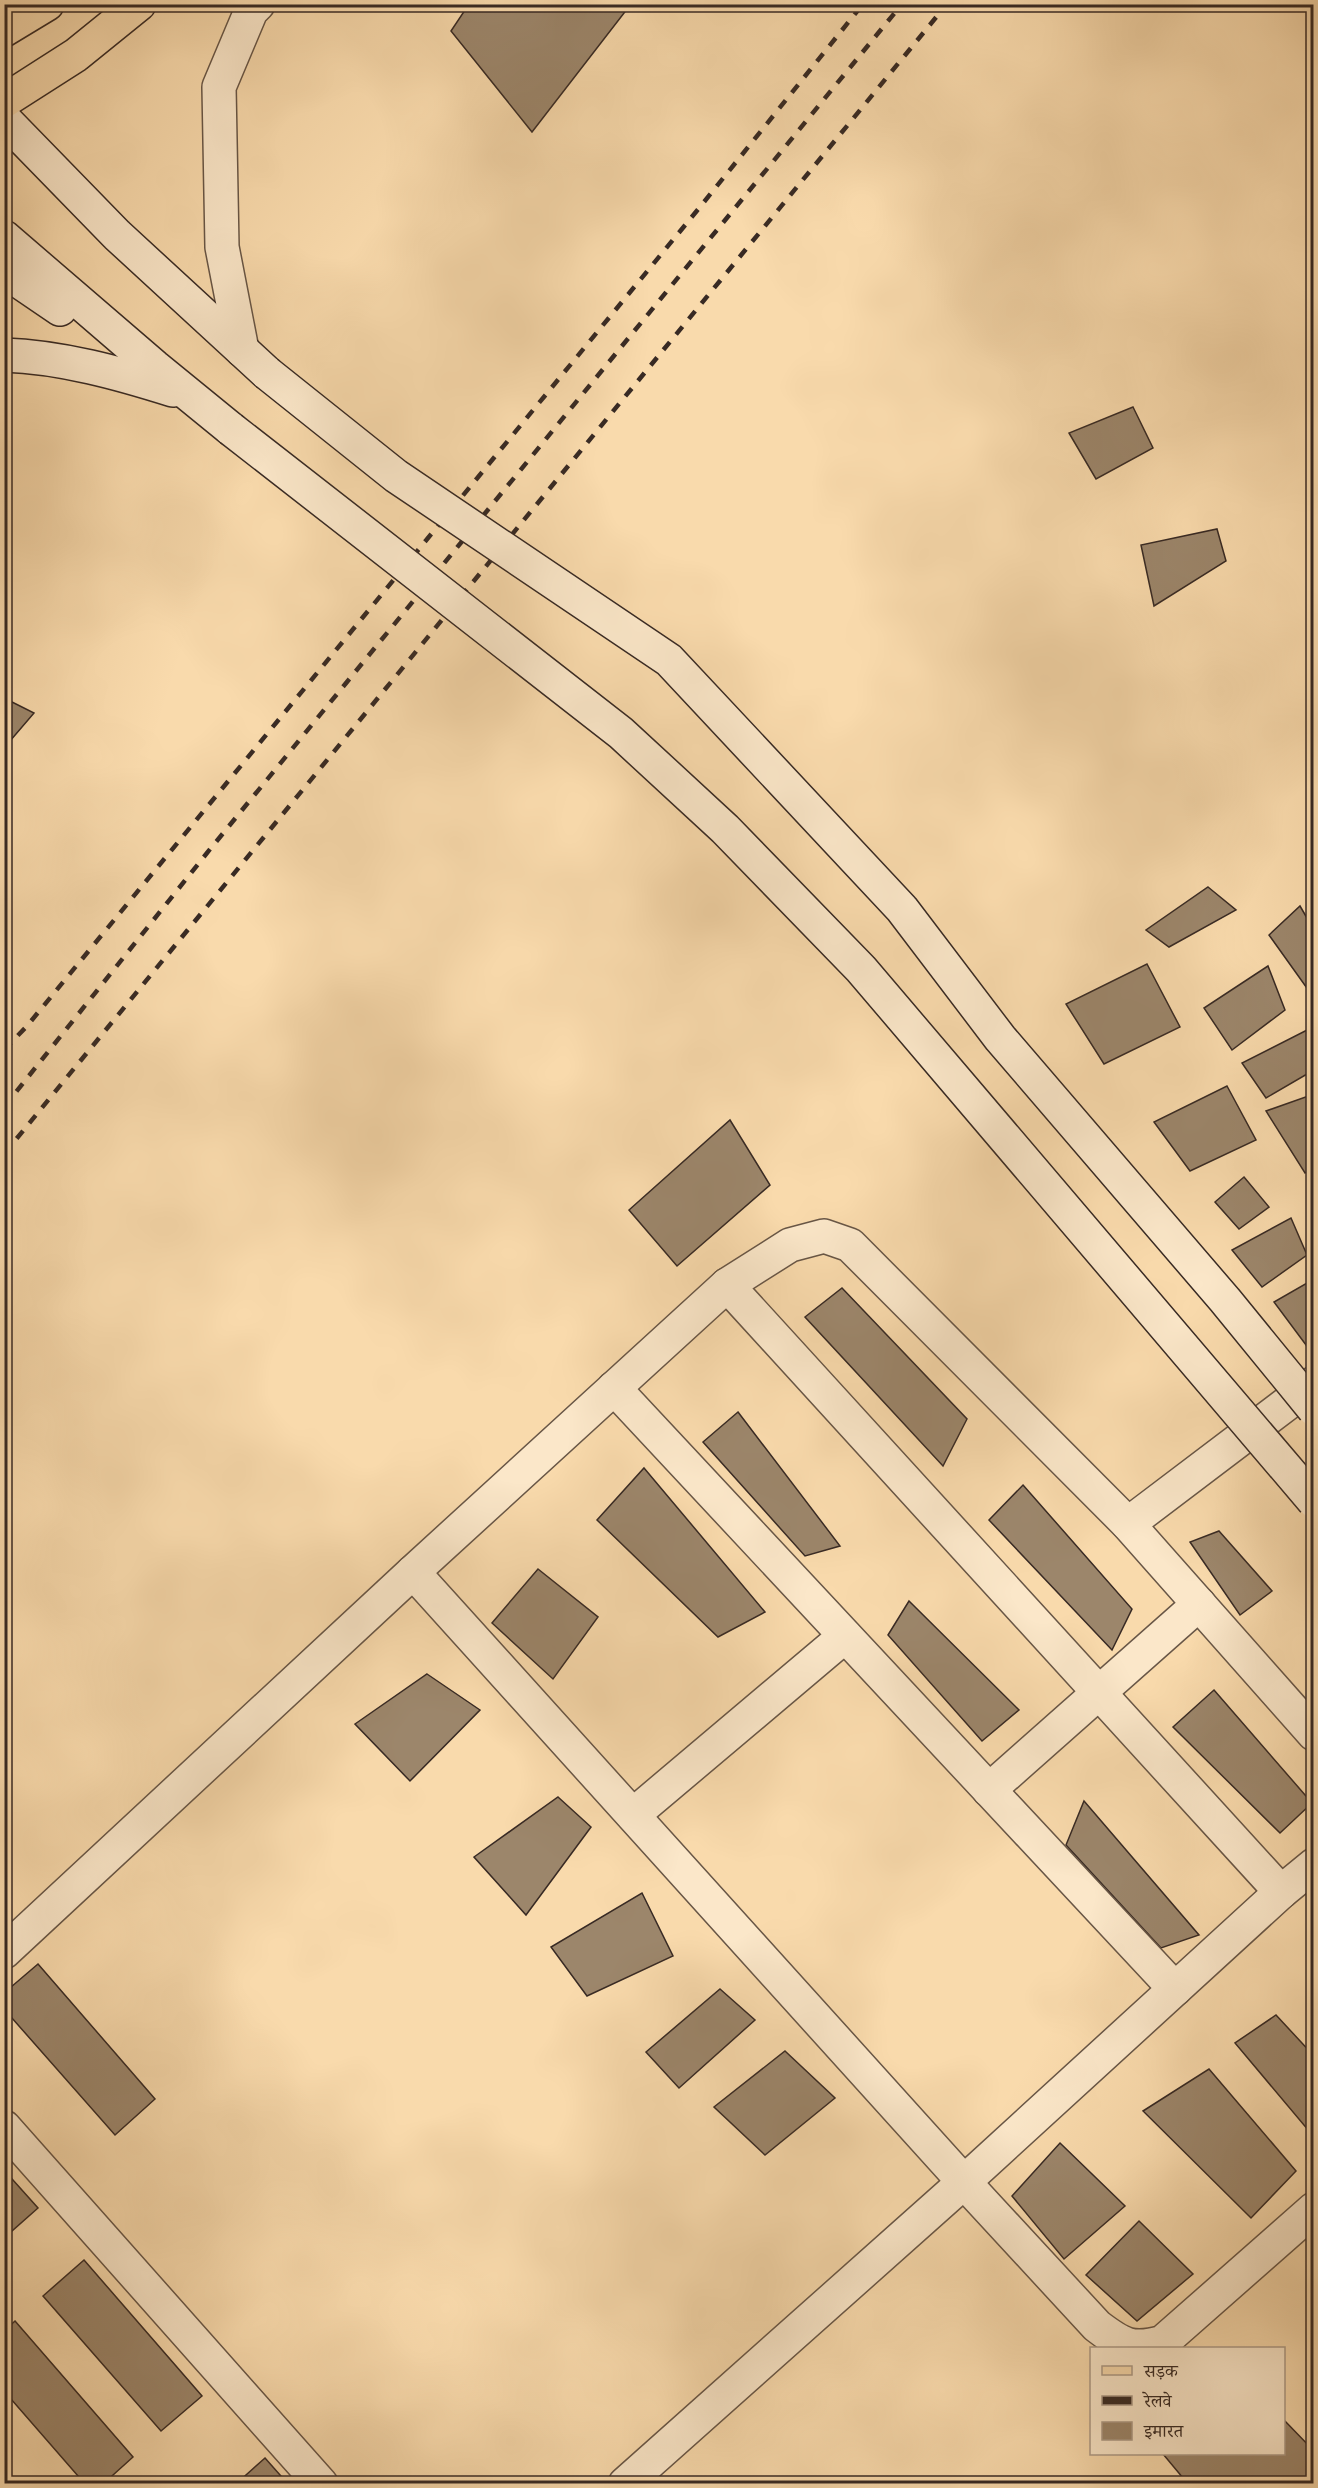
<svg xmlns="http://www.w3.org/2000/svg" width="1318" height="2488" font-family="'Gentium Book Plus','Noto Serif Devanagari',serif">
<rect width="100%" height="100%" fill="#f9daac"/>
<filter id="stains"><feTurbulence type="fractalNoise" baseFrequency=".00333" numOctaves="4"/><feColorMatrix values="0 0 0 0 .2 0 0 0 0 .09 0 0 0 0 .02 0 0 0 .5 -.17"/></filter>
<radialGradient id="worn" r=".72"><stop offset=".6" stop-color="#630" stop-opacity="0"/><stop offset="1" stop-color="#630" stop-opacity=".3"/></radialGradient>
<g fill="#9c866b" stroke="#382a24" stroke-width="1.5">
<path d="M469 4H631L532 132 451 31Z"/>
<path d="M1133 407 1153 448 1096 479 1069 433Z"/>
<path d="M1217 529 1226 561 1154 606 1141 545Z"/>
<path d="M4 698 34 713 4 748Z"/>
<path d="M1208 887 1236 910 1169 947 1146 930Z"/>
<path d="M1300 906 1314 930V988L1309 991 1269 935Z"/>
<path d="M1147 964 1180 1027 1104 1064 1066 1004Z"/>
<path d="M1268 966 1285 1010 1232 1050 1204 1008Z"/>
<path d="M1313 1027 1314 1070 1266 1098 1242 1063Z"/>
<path d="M1227 1086 1256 1140 1190 1171 1154 1122Z"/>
<path d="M1314 1094V1167L1305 1173 1266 1111Z"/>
<path d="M730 1120 770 1185 677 1266 629 1210Z"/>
<path d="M1244 1177 1269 1207 1239 1229 1215 1202Z"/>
<path d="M1291 1218 1307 1255 1262 1287 1232 1250Z"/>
<path d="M1314 1279V1352L1312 1353 1274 1302Z"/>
<path d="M842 1288 967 1419 943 1466 805 1317Z"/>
<path d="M738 1412 840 1546 805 1556 703 1442Z"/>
<path d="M644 1468 765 1612 718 1637 597 1520Z"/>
<path d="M1023 1485 1132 1609 1112 1650 989 1520Z"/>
<path d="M1219 1531 1272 1591 1240 1615 1190 1542Z"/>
<path d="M538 1569 598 1617 553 1679 492 1623Z"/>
<path d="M909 1601 1019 1710 982 1741 888 1635Z"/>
<path d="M427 1674 480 1710 410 1781 355 1724Z"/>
<path d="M1214 1690 1312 1803 1280 1833 1173 1727Z"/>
<path d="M558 1797 591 1827 526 1915 474 1857Z"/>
<path d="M1084 1801 1199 1935 1161 1948 1066 1845Z"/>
<path d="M642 1893 673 1956 587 1996 551 1947Z"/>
<path d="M38 1964 155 2099 115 2135 4 2009V1993Z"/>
<path d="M720 1989 755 2020 679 2088 646 2052Z"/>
<path d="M1276 2015 1314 2056V2137L1235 2043Z"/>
<path d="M785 2051 835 2098 765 2155 714 2107Z"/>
<path d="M1209 2069 1296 2171 1251 2218 1143 2111Z"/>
<path d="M1060 2143 1125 2206 1064 2259 1012 2196Z"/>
<path d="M4 2170 38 2208 4 2238Z"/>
<path d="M1139 2221 1193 2274 1137 2321 1086 2275Z"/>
<path d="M84 2260 202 2396 161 2431 43 2296Z"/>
<path d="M15 2321 133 2457 103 2484H85L4 2391V2331Z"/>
<path d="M1284 2420 1314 2451V2484H1188L1163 2454H1284Z"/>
<path d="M265 2458 288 2484H236Z"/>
</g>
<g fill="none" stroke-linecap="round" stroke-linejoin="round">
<g stroke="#685646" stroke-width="36">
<g id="minor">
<path d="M727 1285 1281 1892"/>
<path d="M614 1388 1175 1989"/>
<path d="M1128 1524 1314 1383"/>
<path d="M413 1572 964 2182 1097 2326C1122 2345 1132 2351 1163 2342L1314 2209"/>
<path d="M989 1790 1199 1604"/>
<path d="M633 1815 845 1636"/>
<path d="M4 1952 413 1572 727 1285 790 1245 824 1236 850 1245 1128 1524 1314 1734"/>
<path d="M4 2127 321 2484"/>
<path d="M625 2484 964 2182 1281 1892 1314 1865"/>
</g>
</g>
<g stroke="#685646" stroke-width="36">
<path id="tertiary" d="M242 350 222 247 219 87 251 11 258 4"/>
</g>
<g stroke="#382a24" stroke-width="36">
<g id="secondary">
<path d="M4 119 117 235 267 373"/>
<path d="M4 237 155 367 231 429"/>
<path d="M4 271 60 309"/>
<path d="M4 355C62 357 119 373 173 390"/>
</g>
</g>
<g stroke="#382a24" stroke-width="36">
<g id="primary">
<path d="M4 30 47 4"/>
<path d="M4 101 76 55 139 4"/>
</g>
</g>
<use href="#minor" stroke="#fbe7c9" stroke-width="33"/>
<use href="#tertiary" stroke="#fbe7c9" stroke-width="33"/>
<use href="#secondary" stroke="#fbe7c9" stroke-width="33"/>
<use href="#primary" stroke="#f9daac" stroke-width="33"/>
<g stroke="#382a24" stroke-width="4.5" stroke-dasharray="10 10" stroke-linecap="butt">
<path d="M4 1050 27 1026 700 207 863 4"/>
<path d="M4 1107 211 848 902 4"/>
<path d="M4 1154 947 4"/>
</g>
<g stroke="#382a24" stroke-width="36" stroke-linecap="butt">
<g id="secondary-bridge">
<path d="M267 373 396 476 669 660 902 909 1000 1038 1225 1300 1314 1409"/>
<path d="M231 429 621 733 725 829 861 969 1314 1501"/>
</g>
</g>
<use href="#secondary-bridge" stroke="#fbe7c9" stroke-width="33"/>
</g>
<rect width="1318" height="2488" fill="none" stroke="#f9daac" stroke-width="24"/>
<rect x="6" y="6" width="1306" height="2476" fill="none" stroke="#382a24" stroke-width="3"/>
<rect x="12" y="12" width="1294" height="2464" fill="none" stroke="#382a24" stroke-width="1.5"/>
<rect x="1090" y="2347" width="195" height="108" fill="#fbe7c9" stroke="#ad9b87" stroke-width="1.5"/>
<rect x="1102" y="2366" width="30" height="9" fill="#f9daac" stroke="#ad9b87" stroke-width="1.5"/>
<text x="1144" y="2377" font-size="18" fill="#382a24">सड़क</text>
<rect x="1102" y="2396" width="30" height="9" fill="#382a24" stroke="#ad9b87" stroke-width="1.5"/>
<text x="1144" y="2407" font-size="18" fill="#382a24">रेलवे</text>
<rect x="1102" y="2422" width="30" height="18" fill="#9c866b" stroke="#ad9b87" stroke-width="1.5"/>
<text x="1144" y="2437" font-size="18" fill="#382a24">इमारत</text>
<rect width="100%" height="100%" filter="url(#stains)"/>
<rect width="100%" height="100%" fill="url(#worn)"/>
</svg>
